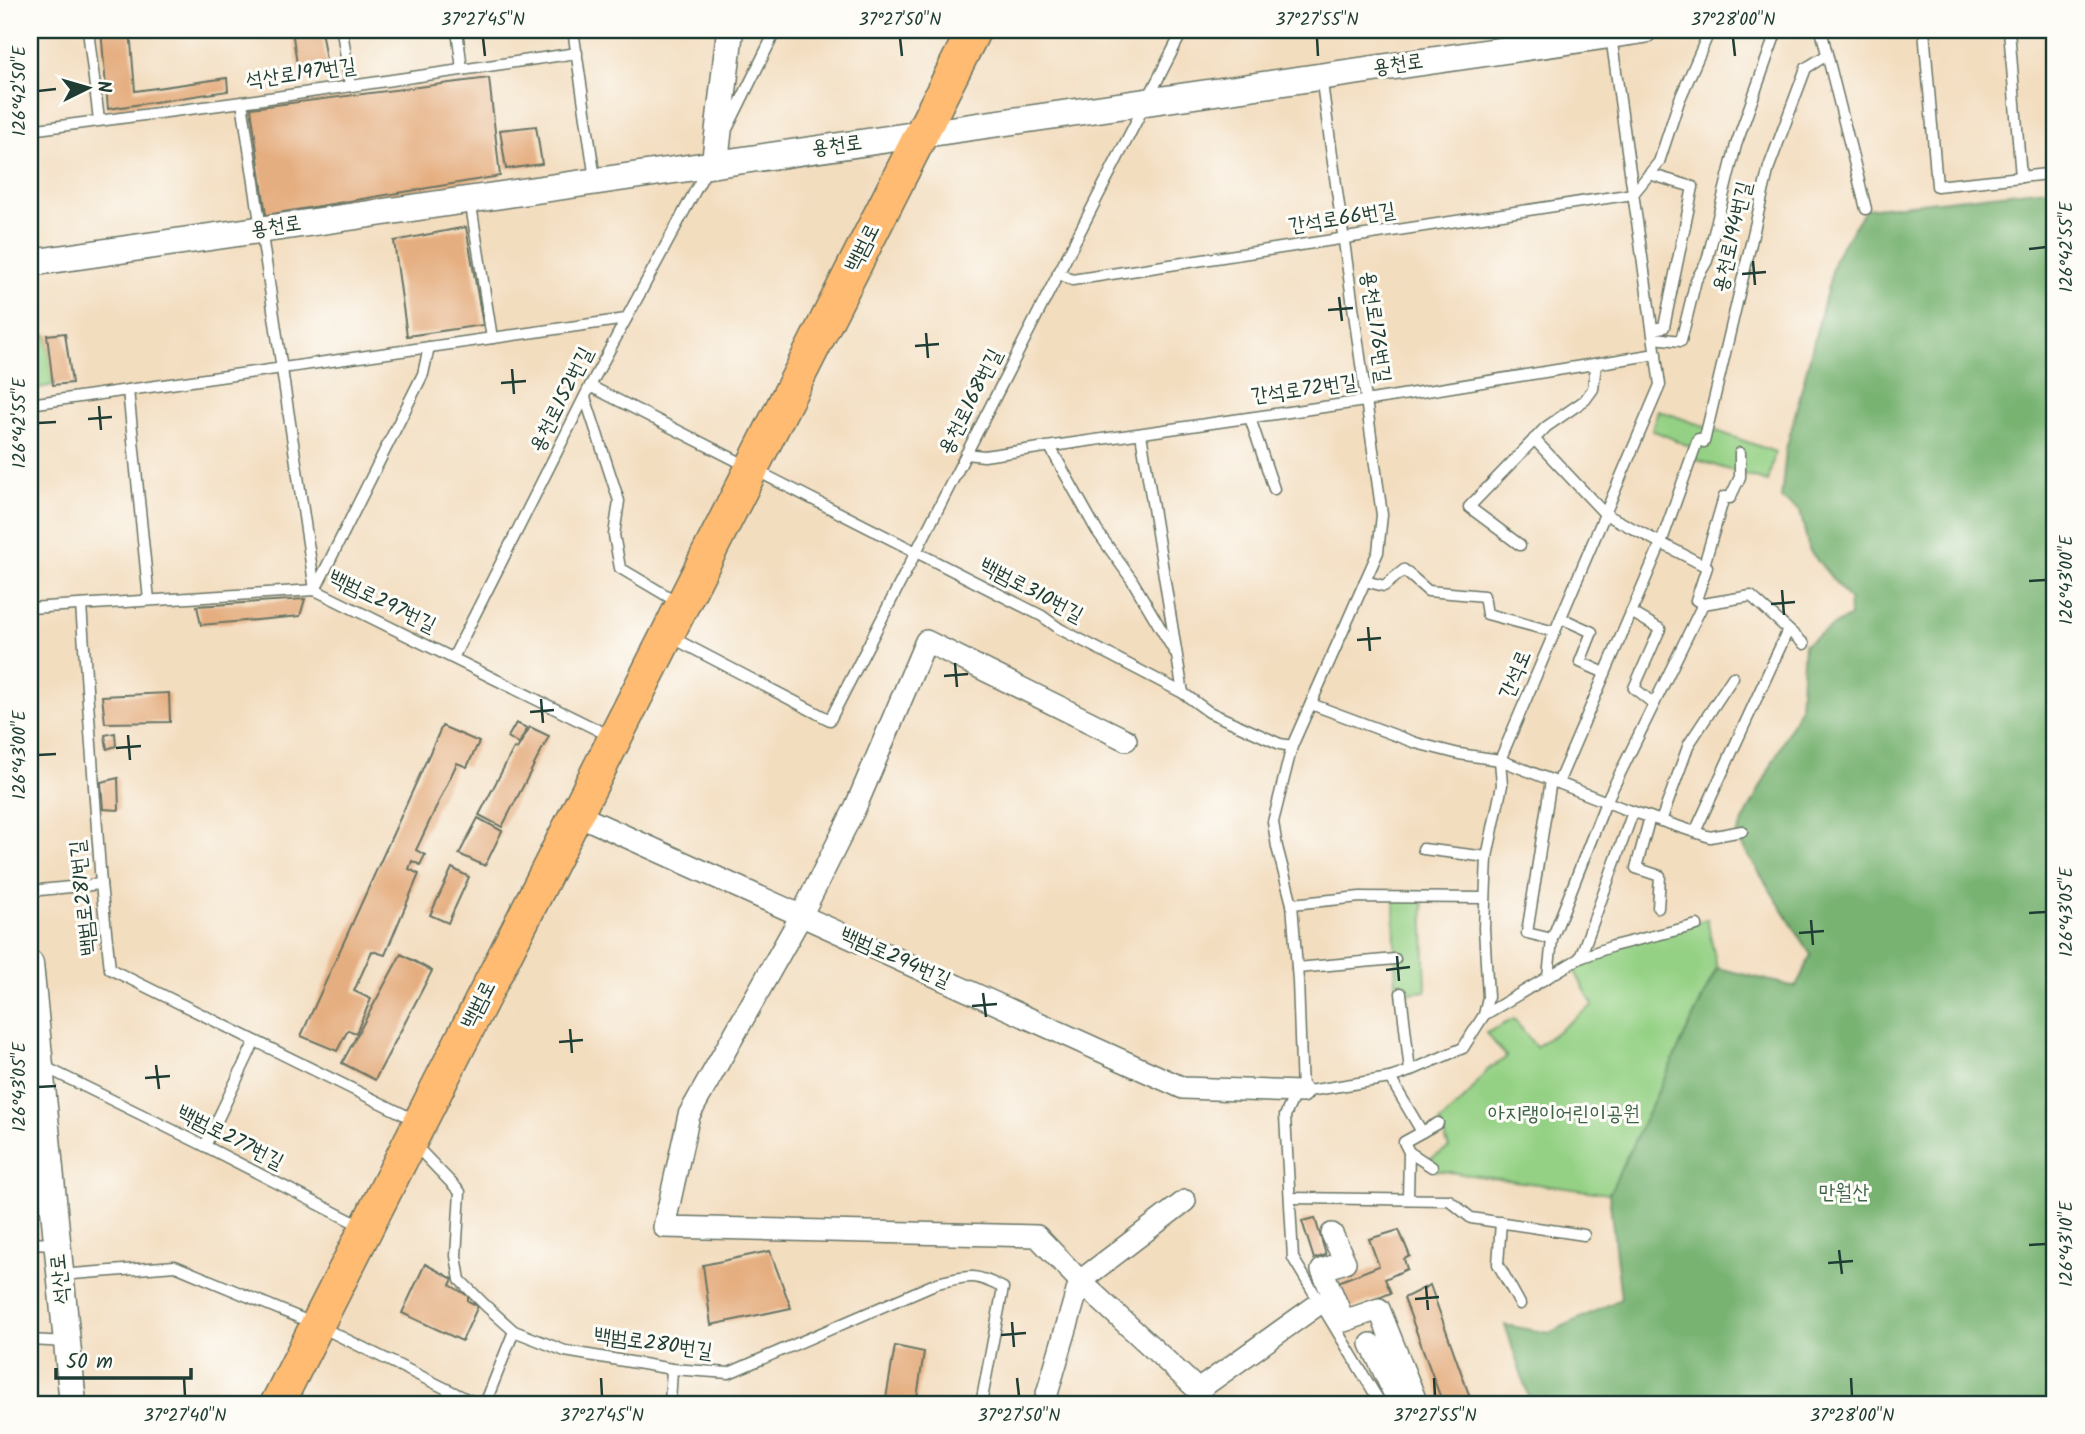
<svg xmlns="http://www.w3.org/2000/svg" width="2085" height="1434" font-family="Kalam,'Poor Story',sans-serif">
<rect width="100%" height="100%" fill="#fdfcf7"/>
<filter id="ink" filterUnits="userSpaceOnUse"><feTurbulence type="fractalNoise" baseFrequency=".0143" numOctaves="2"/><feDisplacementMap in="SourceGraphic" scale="14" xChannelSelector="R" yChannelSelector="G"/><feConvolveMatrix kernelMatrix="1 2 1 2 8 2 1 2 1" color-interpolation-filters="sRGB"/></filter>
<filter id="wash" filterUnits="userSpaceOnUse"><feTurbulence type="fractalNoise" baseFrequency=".00686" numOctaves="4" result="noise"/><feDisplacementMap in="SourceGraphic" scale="28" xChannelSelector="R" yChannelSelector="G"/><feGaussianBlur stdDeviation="1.57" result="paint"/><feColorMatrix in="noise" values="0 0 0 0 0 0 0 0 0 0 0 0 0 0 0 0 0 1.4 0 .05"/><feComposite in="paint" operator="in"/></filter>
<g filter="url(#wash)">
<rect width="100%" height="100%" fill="#f3ddbf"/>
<g fill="#95d185" stroke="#5a875c" stroke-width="2">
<path d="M47 335 53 385 30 390V337Z"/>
<path d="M1658 410 1775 452 1768 482 1694 459 1696 449 1652 430Z"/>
<path d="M1423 896 1426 991 1396 994 1394 897Z"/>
<path d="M1707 919 1717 968 1609 1194 1434 1170 1428 1160 1449 1148 1440 1122 1468 1095 1487 1070 1507 1057 1486 1033 1514 1019 1536 1047 1593 1005 1573 968 1613 946Z"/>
</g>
<path fill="#78b372" stroke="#4c7853" stroke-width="2" d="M2055 188V1404H1531L1505 1325 1549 1333 1621 1299 1609 1194 1717 968 1796 987 1811 955 1736 836 1800 708 1804 644 1850 616 1849 599 1809 550 1800 511 1781 499 1786 450 1836 255 1866 209Z"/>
<g id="blocks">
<g fill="#e5ae80">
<path d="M101 30H130L135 91 227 78 228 91 108 109Z"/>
<path d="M292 30H321L327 66 298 71Z"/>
<path d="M489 78 500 176 266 215 251 108Z"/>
<path d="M536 126 542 164 506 169 500 130Z"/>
<path d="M466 227 483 325 407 336 394 241Z"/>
<path d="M65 333 72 383 53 385 47 335Z"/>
<path d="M305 599 300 616 201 625 197 606Z"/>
<path d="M169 693 170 722 105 723 102 696Z"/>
<path d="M516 723 527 728 519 744 508 737Z"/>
<path d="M442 726 479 742 467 767 457 763 416 850 425 855 420 865 412 861 409 869 419 874 385 955 372 951 354 991 371 999 356 1033 348 1030 337 1051 301 1036Z"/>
<path d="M530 727 549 736 502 827 479 815 514 748 517 749Z"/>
<path d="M115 733 116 746 107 749 105 735Z"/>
<path d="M118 778 119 810 103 809 101 782Z"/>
<path d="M478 818 502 831 485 866 459 854Z"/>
<path d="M452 868 469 877 448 923 430 915Z"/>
<path d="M401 954 432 971 375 1080 342 1063Z"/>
<path d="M1315 1218 1326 1255 1314 1259 1302 1221Z"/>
<path d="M1399 1230 1410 1256 1404 1259 1407 1269 1385 1279 1391 1293 1344 1311 1333 1284 1379 1266 1369 1239Z"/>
<path d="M770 1251 791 1308 711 1325 703 1265Z"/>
<path d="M425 1264 453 1279 450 1285 468 1296V1301L478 1306 462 1341 402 1313Z"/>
<path d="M1430 1285 1472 1403 1485 1400 1487 1404H1443L1404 1298Z"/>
<path d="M895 1346 924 1352 916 1404H885Z"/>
</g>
</g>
</g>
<g filter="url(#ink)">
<use href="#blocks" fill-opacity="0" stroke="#697565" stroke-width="2"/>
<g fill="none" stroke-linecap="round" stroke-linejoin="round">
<g stroke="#697565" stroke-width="13">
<g id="service">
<path d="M88 30 99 120"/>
<path d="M342 30 350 86"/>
<path d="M457 30 462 69"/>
<path d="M573 30 595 179"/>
<path d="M1821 30 1866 209"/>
<path d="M1924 30 1937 186 2021 177"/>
<path d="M2009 30 2021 177 2055 173"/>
<path d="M242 102 315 590"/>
<path d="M728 127 776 30"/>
<path d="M30 130 242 102 577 53"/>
<path d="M1649 174 1693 187 1664 327 1653 329"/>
<path d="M470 199 492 338"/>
<path d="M1058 273 1072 280 1633 194 1659 162 1679 101 1710 30"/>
<path d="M1654 338 1681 341 1696 280 1707 261 1736 145 1777 30"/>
<path d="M590 386 1042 616 1060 629 1183 693 1209 712 1280 744 1292 746"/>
<path d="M128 390 149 600"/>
<path d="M585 397 619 501 614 535 620 568 679 603"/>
<path d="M30 404 626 319"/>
<path d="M1250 418 1274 489"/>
<path d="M1141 434 1183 693"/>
<path d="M1534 439 1605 514 1707 567 1696 600 1703 604"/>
<path d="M1704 442 1769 167 1806 68 1827 55"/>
<path d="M1050 447 1097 531 1132 580 1174 651"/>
<path d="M966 454 984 456 1365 401 1656 354"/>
<path d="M1520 545 1469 507 1546 427 1585 400 1593 389 1596 364"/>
<path d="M1704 565 1724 497 1730 498 1740 477V453"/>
<path d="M1365 581 1384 586 1404 570 1428 591 1484 596 1487 614 1555 632"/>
<path d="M315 590 423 374 429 347"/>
<path d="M1703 604 1751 596 1804 644"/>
<path d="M81 605 101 884 110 969 417 1121"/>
<path d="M30 608 315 590 612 737"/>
<path d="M1631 612 1660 629 1634 688 1654 704"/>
<path d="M1561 618 1592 632 1580 662 1605 673"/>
<path d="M669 636 830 720 1183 30"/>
<path d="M453 658 590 386 708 167"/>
<path d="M1311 704 1416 743 1459 754 1500 760 1622 808 1710 837 1742 831"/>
<path d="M1551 780 1527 933 1552 939"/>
<path d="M1558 783 1661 543 1698 439"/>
<path d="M1650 817 1636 868 1660 876 1658 908"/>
<path d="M1661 821 1689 744 1733 677"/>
<path d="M1695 832 1788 630"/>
<path d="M1423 849 1487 857"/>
<path d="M30 891 101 884"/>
<path d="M1292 904 1360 897 1485 898"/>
<path d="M1580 958 1633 812"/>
<path d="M1297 968 1395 959"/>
<path d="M1548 977 1552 939 1606 802 1703 604"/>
<path d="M1401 993 1410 1071"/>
<path d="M1484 1015 1580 958 1613 946 1697 925"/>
<path d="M43 1066 205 1146 363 1227"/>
<path d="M1390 1078 1422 1132 1438 1123"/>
<path d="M1302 1092 1298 981 1292 904 1277 847 1273 822 1292 746 1378 552 1382 515 1321 76"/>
<path d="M413 1143 460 1192 456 1256 460 1280 486 1306 514 1331 565 1351 672 1369 729 1373 937 1283C968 1276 973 1272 1003 1288L981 1404"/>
<path d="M205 1146 255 1041"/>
<path d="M30 1150 48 1153"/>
<path d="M1409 1152 1432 1167"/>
<path d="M1290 1198 1449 1200 1471 1218 1584 1235"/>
<path d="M1408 1199 1409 1152 1404 1142 1422 1132"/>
<path d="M1501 1222 1498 1264 1520 1304"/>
<path d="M30 1243 57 1244"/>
<path d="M60 1275 175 1266 317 1325 477 1404"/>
<path d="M30 1340 67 1342"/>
<path d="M485 1404 514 1331"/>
<path d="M670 1404 672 1369"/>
<path d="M1381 1404 1293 1258 1285 1116 1293 1098 1302 1092 1390 1078 1405 1073 1463 1048 1484 1015 1488 997 1484 928 1487 857 1502 785 1500 760 1660 385 1611 36"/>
</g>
</g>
<g stroke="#697565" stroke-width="24">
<g id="minor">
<path d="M1126 740 926 641 856 806 801 916 689 1115 664 1227 1037 1236 1080 1281 1185 1201"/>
<path d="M576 814 1183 1088 1302 1092"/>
<path d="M1332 1234 1345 1262 1322 1270 1344 1321 1379 1309 1417 1404"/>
<path d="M1371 1344 1394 1393 1410 1386"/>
<path d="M1044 1404 1080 1281 1198 1390 1320 1303"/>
</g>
</g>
<g stroke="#697565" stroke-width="29">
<g id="tertiary">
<path d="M715 162 730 30"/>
<path d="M30 263C568 184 1106 107 1644 30"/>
<path d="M30 964 73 1404"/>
</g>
</g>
<g stroke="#697565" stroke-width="36">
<path id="primary" d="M277 1404 974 30"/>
</g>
<use href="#service" stroke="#fff" stroke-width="10"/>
<use href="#minor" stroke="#fff" stroke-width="21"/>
<use href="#tertiary" stroke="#fff" stroke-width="26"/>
<use href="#primary" stroke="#ffbb71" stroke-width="33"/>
</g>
</g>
<path fill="none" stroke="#1f3d34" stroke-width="2.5" d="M483 38 485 56M900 38 902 56M1317 38 1318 56M1733 38 1735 56M38 91 56 89M2029 249 2046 247M1753 261 1755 285M1742 274 1766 272M1339 297 1342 321M1328 310 1353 308M926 333 928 358M915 346 939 344M512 369 514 394M501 383 526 381M99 406 101 430M88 419 112 417M38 423 56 422M2029 581 2046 580M1782 590 1784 615M1771 604 1795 602M1368 627 1370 651M1357 640 1381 638M955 663 957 687M944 676 968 674M541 699 543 723M530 712 554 710M128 735 130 760M116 748 141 746M38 755 56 754M2029 913 2046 912M1811 920 1813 945M1799 933 1824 931M1397 956 1399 981M1386 970 1410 967M983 993 986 1017M972 1006 997 1004M570 1029 572 1053M559 1042 583 1040M156 1065 159 1089M145 1078 170 1076M38 1087 56 1086M2029 1245 2046 1244M1839 1250 1842 1274M1828 1263 1853 1261M1426 1286 1428 1310M1415 1299 1439 1297M1012 1322 1014 1347M1001 1335 1026 1333M184 1378 185 1396M601 1378 602 1396M1017 1378 1019 1396M1434 1378 1435 1396M1851 1378 1852 1396"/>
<g text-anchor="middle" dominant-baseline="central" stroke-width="6" stroke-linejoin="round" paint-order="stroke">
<g font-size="21" fill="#1f3d34" stroke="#fdfcf7">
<text transform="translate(1398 65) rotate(-8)">용천로</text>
<text transform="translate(301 74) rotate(-8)">석산로197번길</text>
<text transform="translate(837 146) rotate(-7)">용천로</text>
<text transform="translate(1342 219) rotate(-9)">간석로66번길</text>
<text transform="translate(276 227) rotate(-8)">용천로</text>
<text transform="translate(1733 237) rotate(-77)">용천로194번길</text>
<text transform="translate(863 248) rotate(-63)">백범로</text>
<text transform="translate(1375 327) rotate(82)">용천로176번길</text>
<text transform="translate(1304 390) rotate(-8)">간석로72번길</text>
<text transform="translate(562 400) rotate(-63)">용천로152번길</text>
<text transform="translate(971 402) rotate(-63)">용천로168번길</text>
<text transform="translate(1031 591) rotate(28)">백범로310번길</text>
<text transform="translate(382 602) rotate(26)">백범로297번길</text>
<text transform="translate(1516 675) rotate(-67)">간석로</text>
<text transform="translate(84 898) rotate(-96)">백범로281번길</text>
<text transform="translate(895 958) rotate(24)">백범로294번길</text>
<text transform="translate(479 1005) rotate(-63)">백범로</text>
<text transform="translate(230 1138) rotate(27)">백범로277번길</text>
<text transform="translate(61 1279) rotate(-96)">석산로</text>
<text transform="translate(653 1344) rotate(8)">백범로280번길</text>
</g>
<g font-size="21" fill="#3c6248" stroke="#fdfcf7">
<text x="1564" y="1114">아지랭이어린이공원</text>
<text x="1844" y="1193">만월산</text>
</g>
</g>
<rect width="2085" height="1434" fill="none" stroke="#fdfcf7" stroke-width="77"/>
<g transform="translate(88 88) rotate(85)" stroke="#fdfcf7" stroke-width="5" paint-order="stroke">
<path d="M0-5L12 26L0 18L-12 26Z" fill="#1f3d34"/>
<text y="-10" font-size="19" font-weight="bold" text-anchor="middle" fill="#1f3d34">N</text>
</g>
<path d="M56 1368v10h135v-10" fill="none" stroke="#1f3d34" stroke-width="3.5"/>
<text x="66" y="1368" font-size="21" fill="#1f3d34" stroke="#fdfcf7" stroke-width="5" paint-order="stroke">50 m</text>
<rect x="38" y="38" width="2008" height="1358" fill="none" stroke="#1f3d34" stroke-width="2.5"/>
<g font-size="18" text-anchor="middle" fill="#1f3d34">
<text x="483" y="25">37°27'45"N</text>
<text x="900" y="25">37°27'50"N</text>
<text x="1317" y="25">37°27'55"N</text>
<text x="1733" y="25">37°28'00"N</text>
<text transform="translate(19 91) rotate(-90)" y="6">126°42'50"E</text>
<text transform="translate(2066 247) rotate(-90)" y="6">126°42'55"E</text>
<text transform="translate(19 423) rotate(-90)" y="6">126°42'55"E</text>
<text transform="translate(2066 580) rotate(-90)" y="6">126°43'00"E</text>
<text transform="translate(19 755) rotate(-90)" y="6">126°43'00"E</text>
<text transform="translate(2066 912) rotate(-90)" y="6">126°43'05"E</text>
<text transform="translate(19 1087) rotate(-90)" y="6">126°43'05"E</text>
<text transform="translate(2066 1244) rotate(-90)" y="6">126°43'10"E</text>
<text x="185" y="1421">37°27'40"N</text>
<text x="602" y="1421">37°27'45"N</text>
<text x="1019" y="1421">37°27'50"N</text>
<text x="1435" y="1421">37°27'55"N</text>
<text x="1852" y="1421">37°28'00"N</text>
</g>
</svg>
